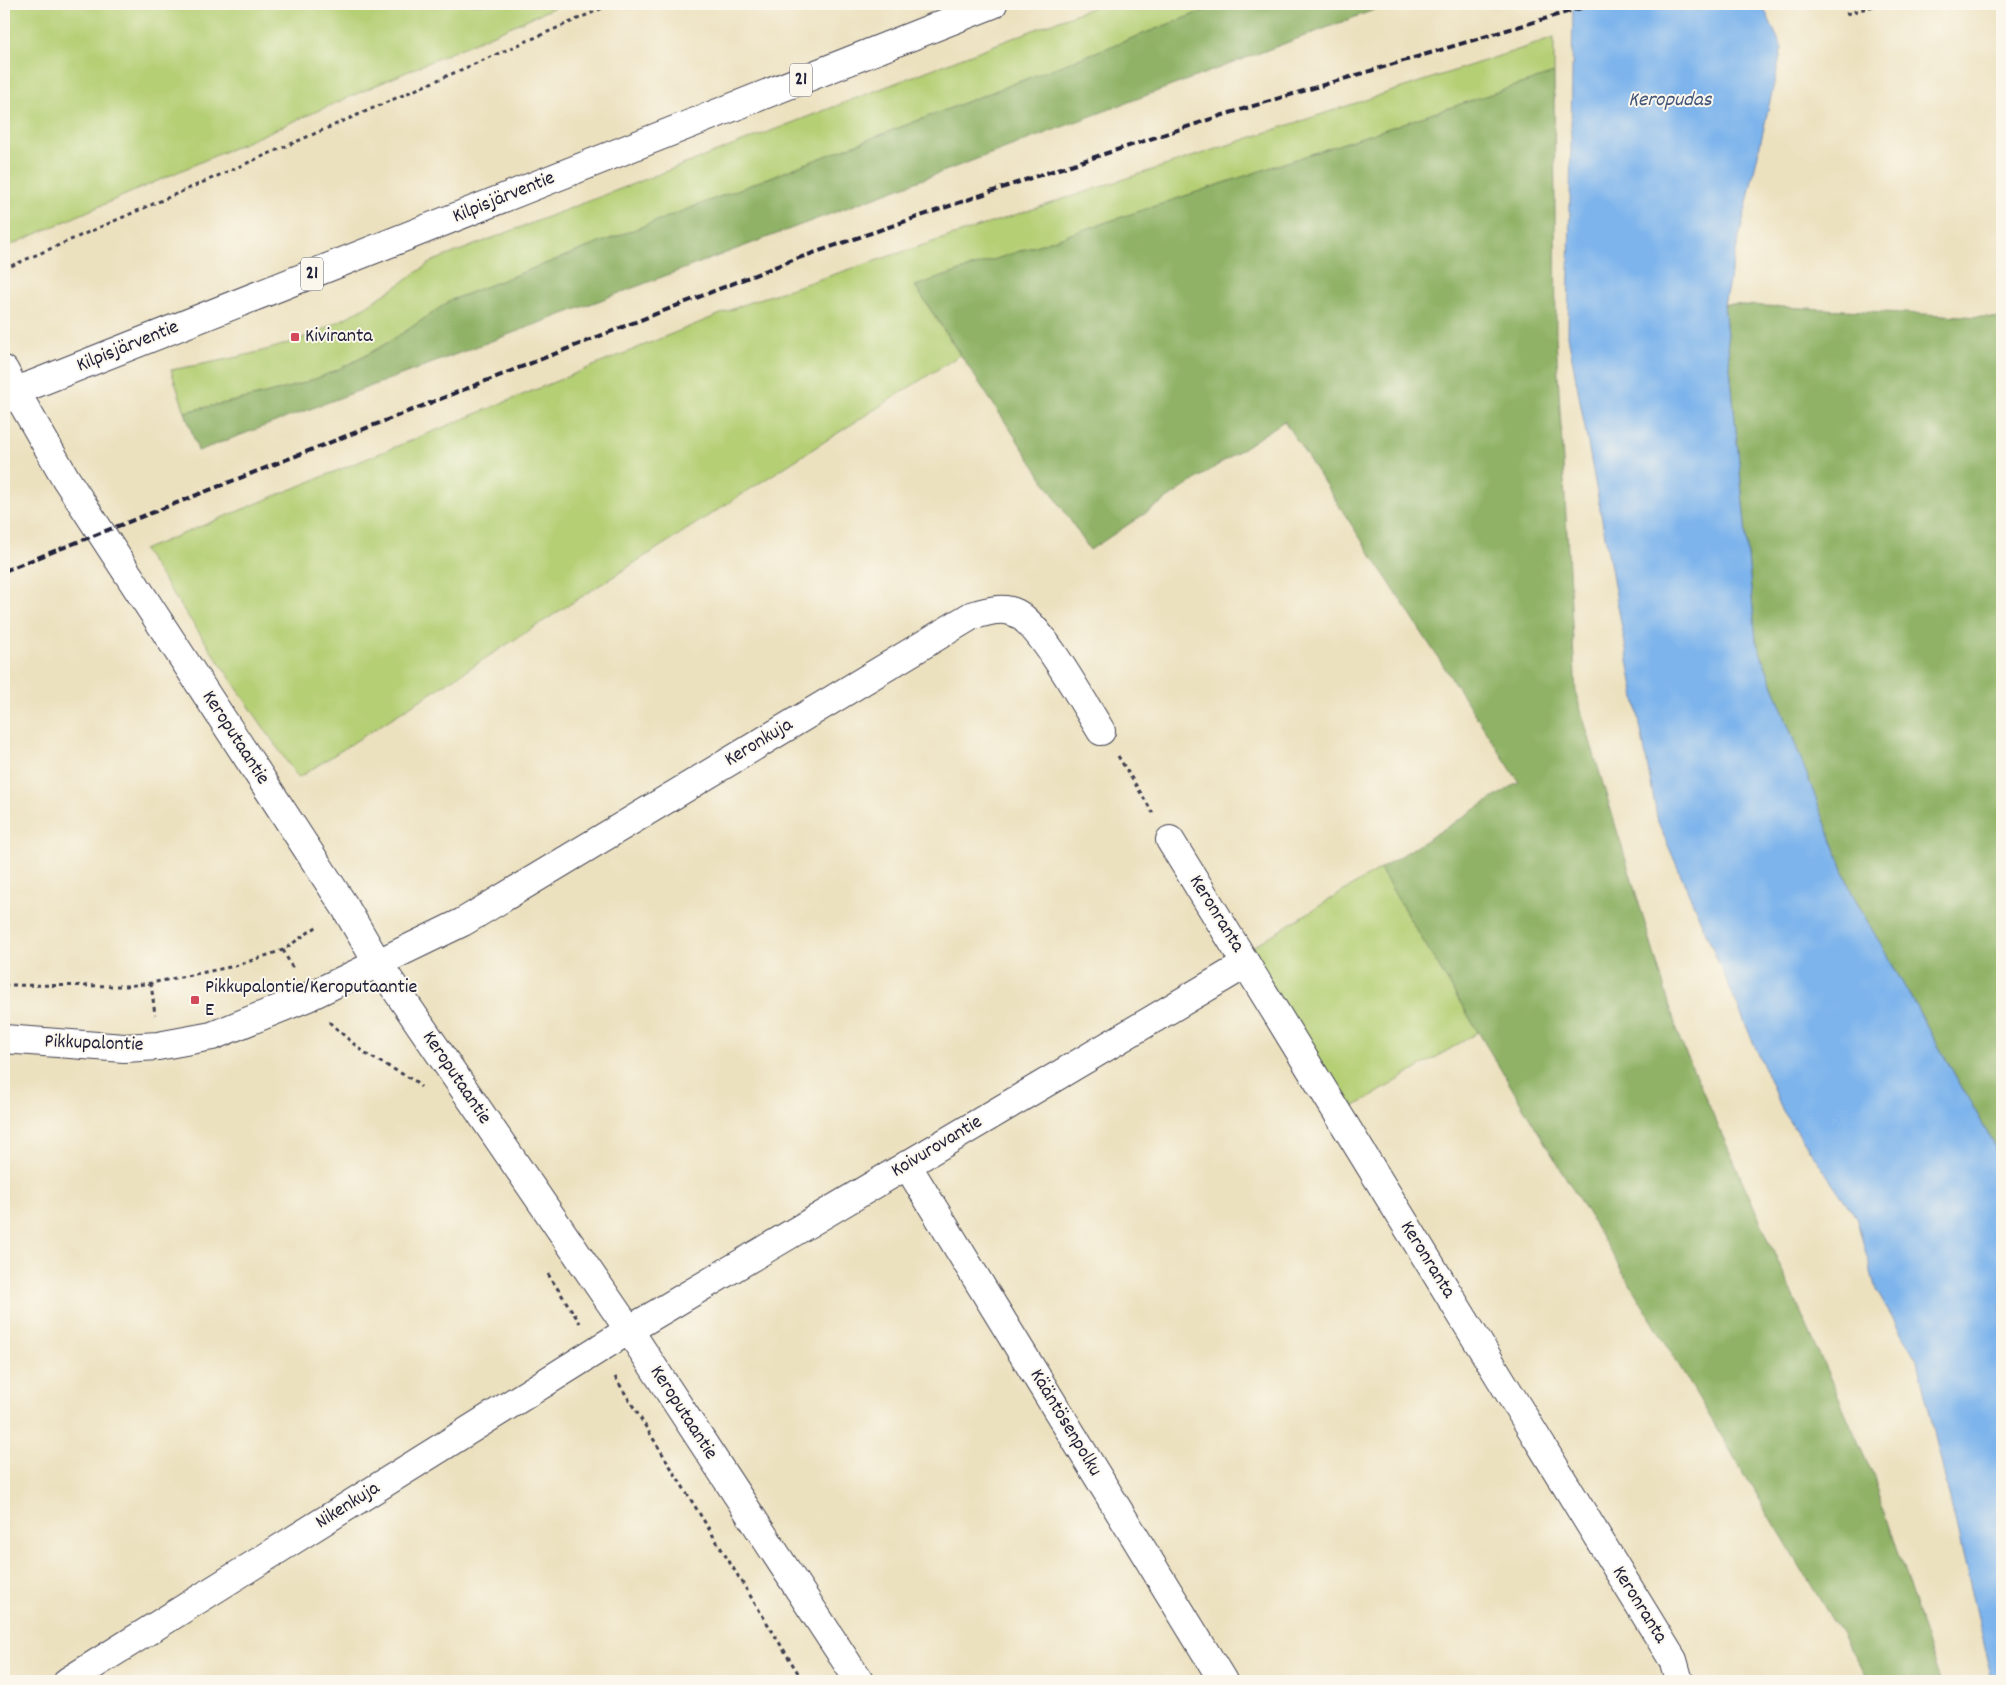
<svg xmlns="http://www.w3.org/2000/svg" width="2006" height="1685" font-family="Dekko,sans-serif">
<rect width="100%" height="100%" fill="#fbf7ec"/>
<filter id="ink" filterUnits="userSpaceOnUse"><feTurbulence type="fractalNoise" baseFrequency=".02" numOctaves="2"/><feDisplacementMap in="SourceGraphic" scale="10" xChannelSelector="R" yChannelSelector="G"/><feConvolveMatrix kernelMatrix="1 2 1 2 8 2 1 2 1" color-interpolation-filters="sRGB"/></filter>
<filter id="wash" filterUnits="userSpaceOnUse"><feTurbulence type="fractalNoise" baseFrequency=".0096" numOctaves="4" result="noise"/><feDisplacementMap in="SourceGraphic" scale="20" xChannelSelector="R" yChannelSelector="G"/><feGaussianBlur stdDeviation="1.12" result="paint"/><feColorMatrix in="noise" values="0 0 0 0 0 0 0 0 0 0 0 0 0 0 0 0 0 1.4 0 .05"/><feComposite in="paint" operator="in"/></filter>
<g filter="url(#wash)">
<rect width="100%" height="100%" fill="#ece1bf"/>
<g fill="#b5cf74" stroke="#6c7858">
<path d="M4 4H562L4 248Z"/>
<path d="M1101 4H1221L451 300C408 330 364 361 315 379 274 394 228 402 185 412L171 370C213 362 257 355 297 340 347 322 390 291 433 261Z"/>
<path d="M1554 38V73L915 286 960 355 298 778 143 550 750 302Z"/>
<path d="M1380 869 1478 1032 1347 1111 1249 949Z"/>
</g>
<g fill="#90b266" stroke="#596a50">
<path d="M1221 4H1390L198 451 185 412C228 402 274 394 315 379 364 361 408 330 451 300Z"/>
<path d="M1554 73 1556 338 1576 694 1680 1040 1873 1475 1940 1681H1869L1380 869 1519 782 1284 421 1090 550 915 286Z"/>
<path d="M1724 304 2002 318V1169L1993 1142 1853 896 1756 641Z"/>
</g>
<path fill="#7db4ec" stroke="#506b94" d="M1573 4H1762L1782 48 1724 304 1756 641 1853 896 1993 1142 2002 1169V1681H1993L1917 1360 1876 1290 1856 1217 1783 1111 1658 822 1568 336Z"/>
</g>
<g filter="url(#ink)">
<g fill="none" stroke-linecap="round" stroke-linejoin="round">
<g stroke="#403f4f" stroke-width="30">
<g id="street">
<path d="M4 370 16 392"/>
<path d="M1170 840 1673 1660 1679 1681"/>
<path d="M4 1039 124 1048 158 1046 212 1036 308 997 463 922 971 616C985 612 1002 606 1016 613 1041 625 1084 704 1101 731"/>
<path d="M907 1165 1223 1681"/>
<path d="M68 1681 629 1330 1246 964"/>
</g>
</g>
<g stroke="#403f4f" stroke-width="30">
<path id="secondary" d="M16 392 66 479 345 907 377 962 629 1330 859 1681"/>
</g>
<g stroke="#403f4f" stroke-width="30">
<path id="highway" d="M4 396 993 4"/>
</g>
<g stroke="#403f4f" stroke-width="3" stroke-dasharray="4 4" stroke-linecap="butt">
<path d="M1846 14 1881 4"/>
<path d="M4 269 612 4"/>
<path d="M1118 756 1153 813"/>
<path d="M283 950 293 969"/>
<path d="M151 983 155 1015"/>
<path d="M4 985 127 986 151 983 235 966 283 950 319 925"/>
<path d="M329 1022 364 1053 415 1081 421 1087"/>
<path d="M548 1274 580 1323"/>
<path d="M615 1377 803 1681"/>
</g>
<use href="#street" stroke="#fff" stroke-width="28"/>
<use href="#secondary" stroke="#fff" stroke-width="28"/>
<use href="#highway" stroke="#fff" stroke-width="28"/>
<path stroke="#22223b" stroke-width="4" stroke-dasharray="8 4" stroke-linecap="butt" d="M4 571 790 261 1025 180 1223 115 1594 4"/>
</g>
</g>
<g fill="#d1495b" stroke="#fbf7ec" stroke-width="2">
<rect x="290" y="332" width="10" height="10" rx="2.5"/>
<rect x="190" y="995" width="10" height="10" rx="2.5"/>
</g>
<g text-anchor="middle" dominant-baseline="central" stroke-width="4" stroke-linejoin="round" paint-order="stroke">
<g fill="#fbf7ec" stroke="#636270" stroke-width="1">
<rect x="790" y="63.5" width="22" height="33" rx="4"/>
<rect x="301" y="257.5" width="22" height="33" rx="4"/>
</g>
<g font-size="19" font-weight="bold" fill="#22223b">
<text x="801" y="80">21</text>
<text x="312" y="274">21</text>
</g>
<g font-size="20" fill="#22223b" stroke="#fbf7ec">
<text transform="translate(504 198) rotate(-22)">Kilpisjärventie</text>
<text transform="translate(128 347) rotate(-22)">Kilpisjärventie</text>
<text transform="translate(235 738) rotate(57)">Keroputaantie</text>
<text transform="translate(759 743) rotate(-31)">Keronkuja</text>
<text transform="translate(1216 914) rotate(58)">Keronranta</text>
<text transform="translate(94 1044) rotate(2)">Pikkupalontie</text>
<text transform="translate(456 1078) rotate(56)">Keroputaantie</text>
<text transform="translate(937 1147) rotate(-31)">Koivurovantie</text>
<text transform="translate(1427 1260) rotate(58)">Keronranta</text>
<text transform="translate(683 1413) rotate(57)">Keroputaantie</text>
<text transform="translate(1065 1423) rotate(59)">Kääntösenpolku</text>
<text transform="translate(348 1506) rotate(-32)">Nikenkuja</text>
<text transform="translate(1639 1605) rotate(58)">Keronranta</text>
</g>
<g font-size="20" fill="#22223b" stroke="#fbf7ec" text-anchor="start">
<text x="305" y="337">Kiviranta</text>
<text x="205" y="988">Pikkupalontie/Keroputaantie<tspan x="205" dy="23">E</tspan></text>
</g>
<g font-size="21" font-style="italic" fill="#425579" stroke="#fbf7ec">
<text x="1670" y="101">Keropudas</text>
</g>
</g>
<rect width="2006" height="1685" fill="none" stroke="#fbf7ec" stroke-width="20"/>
</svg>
